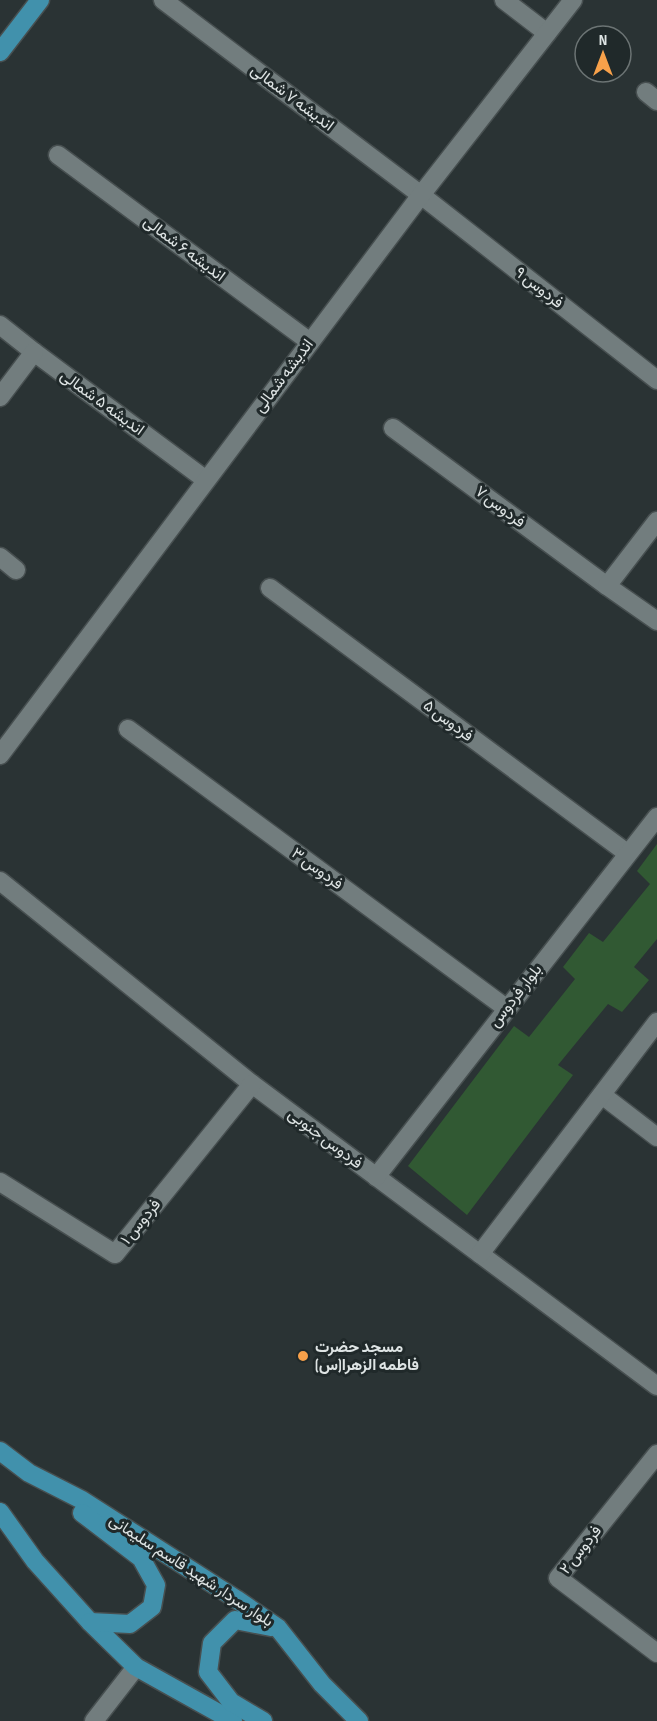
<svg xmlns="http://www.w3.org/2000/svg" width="657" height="1721" font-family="'Sofia Sans Condensed',Vazirmatn,sans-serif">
<rect width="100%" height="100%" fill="#2a3334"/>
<path fill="#315933" d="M657 844V939L634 967 649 980 622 1012 608 1004 558 1065 573 1075 467 1215 408 1166 514 1026 529 1037 575 979 563 967 589 933 603 942 650 884 637 871Z"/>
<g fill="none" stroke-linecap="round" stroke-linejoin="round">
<g stroke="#474f50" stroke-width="21">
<g id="minor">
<path d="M163 0 421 195 657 380"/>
<path d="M504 0 547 33"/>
<path d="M646 92 657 101"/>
<path d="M58 155 310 342"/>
<path d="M0 325 34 352 206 480"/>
<path d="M0 397 34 352"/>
<path d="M393 428 607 586"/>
<path d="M657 521 607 586 657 621"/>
<path d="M0 557 16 570"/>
<path d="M270 588 627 853"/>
<path d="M128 729 506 1008"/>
<path d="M0 755 421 195 573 0"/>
<path d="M0 881 252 1084 657 1386"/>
<path d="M602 1095 657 1137"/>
<path d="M376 1177 657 817"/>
<path d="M0 1182 115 1254 252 1084"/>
<path d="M480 1254 657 1022"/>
<path d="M657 1454 558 1578 657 1653"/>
<path d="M94 1721 136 1667"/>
</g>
</g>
<g stroke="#474f50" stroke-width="21">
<g id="major">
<path d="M0 52 40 0"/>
<path d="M0 1451 29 1473 82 1500 236 1599 278 1628 322 1684 359 1721"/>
<path d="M0 1512 35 1561 90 1622 136 1667 233 1721"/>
<path d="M82 1513 141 1558 156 1585 152 1607 130 1624 90 1622"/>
<path d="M263 1721 231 1702 208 1672 212 1643 235 1620 271 1627"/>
</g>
</g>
<use href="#minor" stroke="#727d7e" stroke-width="18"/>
<use href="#major" stroke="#4191ac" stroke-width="18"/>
</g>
<circle fill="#f8a14a" stroke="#20292a" stroke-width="2" cx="303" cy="1356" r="6"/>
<g text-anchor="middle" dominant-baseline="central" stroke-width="6" stroke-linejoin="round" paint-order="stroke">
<g font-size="16" fill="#dee4e4" stroke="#20292a">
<text transform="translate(292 98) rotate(37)">اندیشه ۷ شمالی</text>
<text transform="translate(184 249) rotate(37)">اندیشه ۶ شمالی</text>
<text transform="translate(539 288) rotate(38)">فردوس ۹</text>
<text transform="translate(284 376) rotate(-53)">اندیشه شمالی</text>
<text transform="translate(102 403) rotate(36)">اندیشه ۵ شمالی</text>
<text transform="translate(500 507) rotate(37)">فردوس ۷</text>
<text transform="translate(448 721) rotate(37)">فردوس ۵</text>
<text transform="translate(317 869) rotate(36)">فردوس ۳</text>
<text transform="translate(516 996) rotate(-52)">بلوار فردوس</text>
<text transform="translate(325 1139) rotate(37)">فردوس جنوبی</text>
<text transform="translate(141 1222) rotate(-51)">فردوس ۱</text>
<text transform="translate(581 1550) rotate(-52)">فردوس ۲</text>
<text transform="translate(191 1571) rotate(33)">بلوار سردار شهید قاسم سلیمانی</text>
</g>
<g font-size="16" font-weight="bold" fill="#dee4e4" stroke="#20292a" text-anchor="start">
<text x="315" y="1347">مسجد حضرت<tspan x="315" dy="18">فاطمه الزهرا(س)</tspan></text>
</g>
</g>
<g transform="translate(603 54)"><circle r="28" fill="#20292a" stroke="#6c7474" stroke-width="1.5"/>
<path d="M0-4.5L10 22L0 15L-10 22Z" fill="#f8a14a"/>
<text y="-9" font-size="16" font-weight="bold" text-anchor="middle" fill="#dee4e4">N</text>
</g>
</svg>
